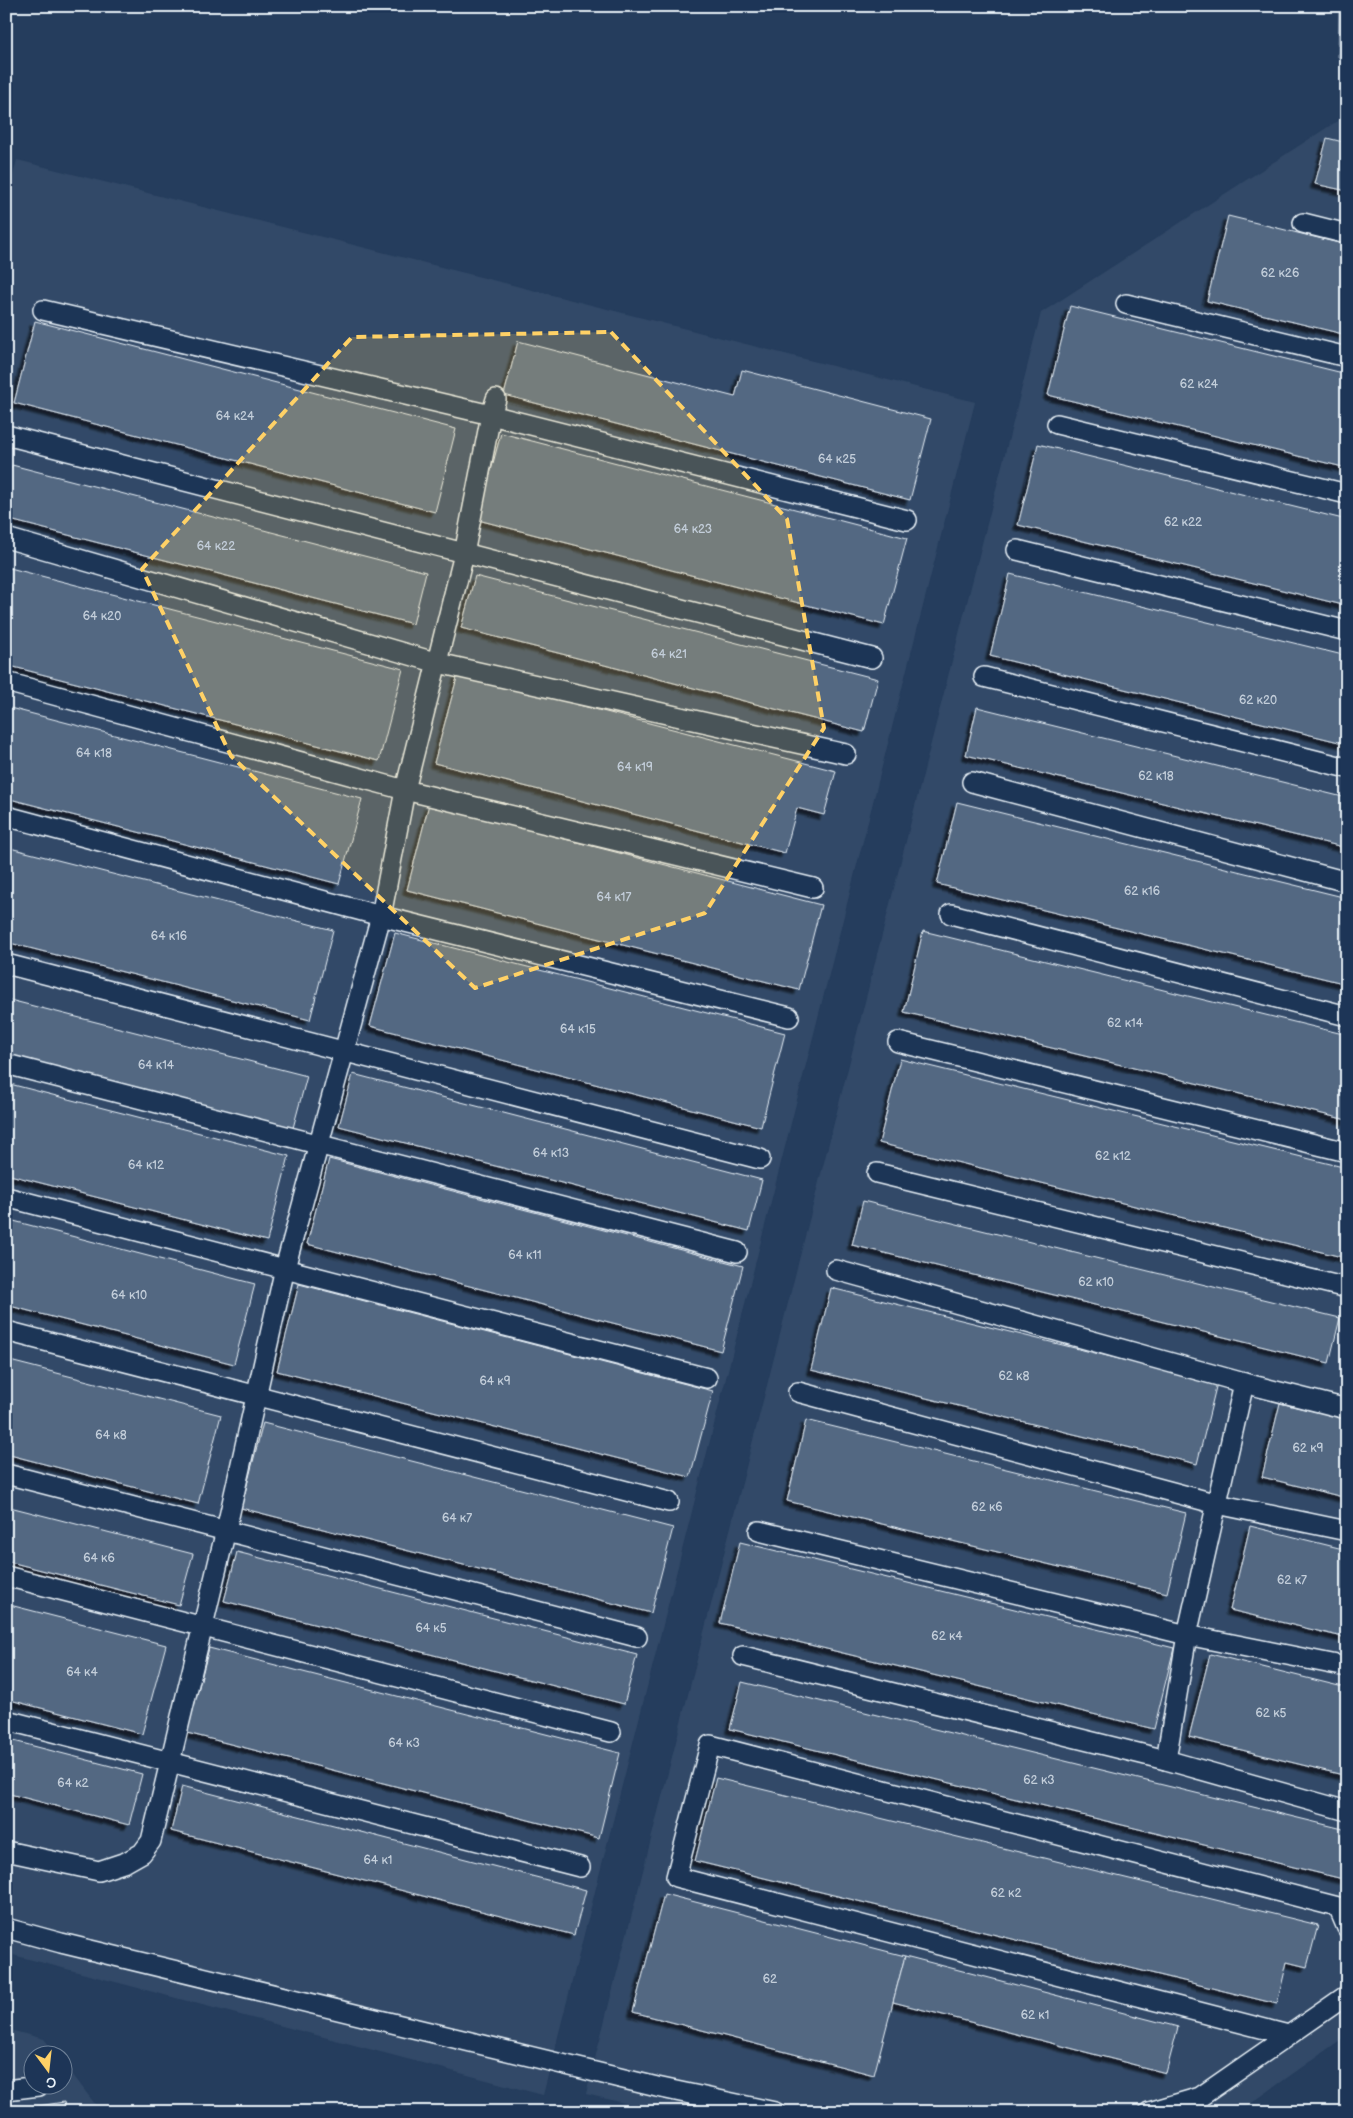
<svg xmlns="http://www.w3.org/2000/svg" width="1353" height="2118" font-family="'Balsamiq Sans',sans-serif">
<defs>
<filter id="shadow"><feDropShadow dx="-4.5" dy="4.5" stdDeviation="1" flood-color="#0009"/></filter>
</defs>
<rect width="100%" height="100%" fill="#253d5d"/>
<filter id="ink" filterUnits="userSpaceOnUse"><feTurbulence type="fractalNoise" baseFrequency=".02" numOctaves="2"/><feDisplacementMap in="SourceGraphic" scale="10" xChannelSelector="R" yChannelSelector="G"/><feConvolveMatrix kernelMatrix="1 2 1 2 8 2 1 2 1" color-interpolation-filters="sRGB"/></filter>
<g filter="url(#ink)">
<g fill="#334a68">
<path d="M1345 116 1347 117V2035L1239 2112H663L586 2094 1041 313Z"/>
<path d="M17 160 975 402 543 2095 6 1953V203Z"/>
<path d="M6 2029 44 2039 57 2055 32 2056V2086H62L63 2062 101 2112H6Z"/>
</g>
<path fill="#3e5472" stroke="#93a2b5" d="M1339 6H1347V59L1338 57Z"/>
<g fill="#536782" stroke="#e8f1f8" filter="url(#shadow)">
<path d="M1327 138 1347 143V191L1315 184Z"/>
<path d="M1228 216 1347 245V335L1207 301Z"/>
<path d="M1070 306 1347 374V468L1048 395Z"/>
<path d="M35 321 456 429 435 512 14 403Z"/>
<path d="M518 341 735 397 742 370 931 419 910 500 504 395Z"/>
<path d="M501 433 907 538 884 625 478 520Z"/>
<path d="M1038 444 1347 520V606L1018 525Z"/>
<path d="M12 465 426 572 413 624 6 519V486Z"/>
<path d="M6 567 403 669 379 761 6 665Z"/>
<path d="M1010 574 1347 656V744L990 656Z"/>
<path d="M475 576 878 679 864 732 461 628Z"/>
<path d="M458 674 836 771 824 815 797 808 785 853 434 763Z"/>
<path d="M6 707 362 799 339 884 6 798Z"/>
<path d="M977 707 1347 798V848L966 755Z"/>
<path d="M957 802 1347 898V984L937 884Z"/>
<path d="M429 804 821 905 799 990 407 890Z"/>
<path d="M6 847 333 930 310 1020 6 942Z"/>
<path d="M923 931 1347 1035V1120L904 1012Z"/>
<path d="M395 933 785 1033 761 1127 370 1026Z"/>
<path d="M6 999 307 1076 293 1128 6 1054Z"/>
<path d="M900 1059 1347 1168 1346 1258 879 1143Z"/>
<path d="M353 1074 762 1180 749 1231 339 1126Z"/>
<path d="M6 1083 289 1156 267 1241 6 1174Z"/>
<path d="M329 1159 743 1266 721 1351 307 1244Z"/>
<path d="M863 1201 1340 1318 1329 1363 852 1245Z"/>
<path d="M6 1219 255 1284 234 1364 6 1305Z"/>
<path d="M299 1284 713 1391 690 1477 277 1371Z"/>
<path d="M831 1288 1217 1383 1197 1464 811 1370Z"/>
<path d="M6 1360 221 1415 198 1504 6 1454Z"/>
<path d="M1280 1403 1347 1419V1498L1262 1477Z"/>
<path d="M806 1420 1186 1513 1167 1593 787 1501Z"/>
<path d="M263 1423 673 1528 651 1613 241 1508Z"/>
<path d="M6 1506 193 1554 179 1605 6 1561Z"/>
<path d="M1250 1526 1347 1550V1638L1230 1610Z"/>
<path d="M740 1542 1174 1648 1154 1729 720 1623Z"/>
<path d="M237 1552 637 1655 624 1704 224 1601Z"/>
<path d="M6 1604 166 1645 142 1734 6 1699Z"/>
<path d="M209 1648 620 1753 599 1838 187 1733Z"/>
<path d="M1210 1654 1347 1688V1776L1189 1737Z"/>
<path d="M742 1682 1347 1830V1880L730 1729Z"/>
<path d="M6 1739 142 1774 129 1825 6 1793Z"/>
<path d="M716 1778 1318 1925 1307 1967 1287 1962 1277 2004 695 1861Z"/>
<path d="M182 1786 586 1890 574 1935 171 1831Z"/>
<path d="M664 1894 905 1956 874 2075 633 2012Z"/>
<path d="M905 1956 1178 2027 1166 2073 893 2002Z"/>
<path d="M64 2102 66 2112H6V2111Z"/>
</g>
<g fill="none" stroke-linecap="round" stroke-linejoin="round">
<g stroke="#e8f1f8" stroke-width="22">
<g id="service">
<path d="M1303 223 1347 234"/>
<path d="M1126 304 1347 357"/>
<path d="M43 310 491 415 907 520"/>
<path d="M1057 424 1347 494"/>
<path d="M6 435 872 658"/>
<path d="M6 538 438 663 846 754"/>
<path d="M1017 550 1347 631"/>
<path d="M984 677 1347 768"/>
<path d="M6 682 405 790 813 888"/>
<path d="M972 782 1347 882"/>
<path d="M6 816 381 916 789 1017"/>
<path d="M951 914 1347 1016"/>
<path d="M6 964 760 1159"/>
<path d="M898 1042 1347 1152"/>
<path d="M6 1064 737 1252"/>
<path d="M877 1173 1347 1288"/>
<path d="M6 1197 707 1378"/>
<path d="M836 1270 1244 1383"/>
<path d="M6 1331 669 1502"/>
<path d="M798 1392 1217 1504 1347 1531"/>
<path d="M6 1474 637 1637"/>
<path d="M759 1531 1187 1635 1347 1667"/>
<path d="M6 1576 611 1732"/>
<path d="M743 1656 1166 1760 1347 1811"/>
<path d="M6 1720 580 1867"/>
<path d="M1166 1760 1187 1635 1244 1383 1347 1409"/>
<path d="M6 1851 99 1871 126 1862 142 1853 151 1841 226 1530 285 1268 381 916 405 790 464 554 491 415 496 399"/>
<path d="M6 1928 61 1943 657 2087 775 2112"/>
<path d="M1288 2035 676 1877 710 1745 1338 1907 1347 1928"/>
<path d="M6 2090 39 2086"/>
<path d="M1149 2112 1200 2097 1347 1995"/>
</g>
</g>
<use href="#service" stroke="#1d3557" stroke-width="19"/>
</g>
</g>
<path fill="#ffd166" fill-opacity="0.2" stroke="#ffd166" stroke-width="4" stroke-dasharray="10 6" stroke-linejoin="round" d="M611 332 787 519 824 728 705 913 475 988 231 756 142 569 352 337Z"/>
<g text-anchor="middle" dominant-baseline="central" stroke-width="4" stroke-linejoin="round" paint-order="stroke">
<g font-size="12" fill="#c3ceda">
<text x="1280" y="273">62 к26</text>
<text x="1199" y="384">62 к24</text>
<text x="235" y="416">64 к24</text>
<text x="837" y="459">64 к25</text>
<text x="1183" y="522">62 к22</text>
<text x="693" y="529">64 к23</text>
<text x="216" y="546">64 к22</text>
<text x="102" y="616">64 к20</text>
<text x="669" y="654">64 к21</text>
<text x="1258" y="700">62 к20</text>
<text x="94" y="753">64 к18</text>
<text x="635" y="767">64 к19</text>
<text x="1156" y="776">62 к18</text>
<text x="1142" y="891">62 к16</text>
<text x="614" y="897">64 к17</text>
<text x="169" y="936">64 к16</text>
<text x="1125" y="1023">62 к14</text>
<text x="578" y="1029">64 к15</text>
<text x="156" y="1065">64 к14</text>
<text x="551" y="1153">64 к13</text>
<text x="1113" y="1156">62 к12</text>
<text x="146" y="1165">64 к12</text>
<text x="525" y="1255">64 к11</text>
<text x="1096" y="1282">62 к10</text>
<text x="129" y="1295">64 к10</text>
<text x="1014" y="1376">62 к8</text>
<text x="495" y="1381">64 к9</text>
<text x="111" y="1435">64 к8</text>
<text x="1308" y="1448">62 к9</text>
<text x="987" y="1507">62 к6</text>
<text x="457" y="1518">64 к7</text>
<text x="99" y="1558">64 к6</text>
<text x="1292" y="1580">62 к7</text>
<text x="431" y="1628">64 к5</text>
<text x="947" y="1636">62 к4</text>
<text x="82" y="1672">64 к4</text>
<text x="1271" y="1713">62 к5</text>
<text x="404" y="1743">64 к3</text>
<text x="1039" y="1780">62 к3</text>
<text x="73" y="1783">64 к2</text>
<text x="378" y="1860">64 к1</text>
<text x="1006" y="1893">62 к2</text>
<text x="770" y="1979">62</text>
<text x="1035" y="2015">62 к1</text>
</g>
</g>
<rect width="1353" height="2118" fill="none" stroke="#1d3557" stroke-width="25"/>
<rect x="12" y="12" width="1328" height="2093" fill="none" stroke="#e8f1f8" stroke-width="2" filter="url(#ink)"/>
<g transform="translate(48 2070) rotate(165)"><circle r="24" fill="#1d3557" stroke="#6e8097"/>
<path d="M0-4L9 19L0 12L-9 19Z" fill="#ffd166"/>
<text y="-8" font-size="14" font-weight="bold" text-anchor="middle" fill="#e8f1f8">С</text>
</g>
</svg>
